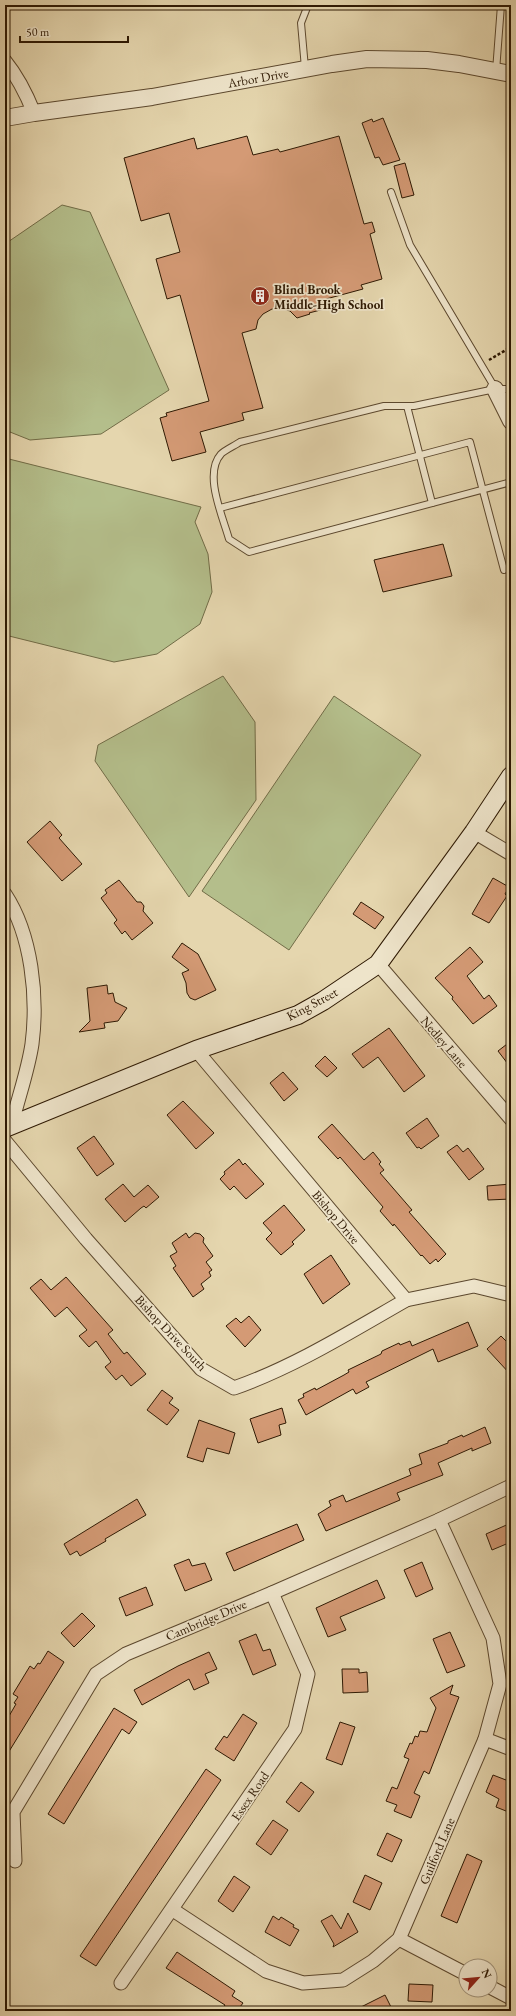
<svg xmlns="http://www.w3.org/2000/svg" width="516" height="2016" font-family="'EB Garamond',serif">
<rect width="100%" height="100%" fill="#e5d6ae"/>
<filter id="stains"><feTurbulence type="fractalNoise" baseFrequency=".005" numOctaves="4"/><feColorMatrix values="0 0 0 0 .2 0 0 0 0 .09 0 0 0 0 .02 0 0 0 .5 -.17"/></filter>
<radialGradient id="worn" r=".72"><stop offset=".6" stop-color="#630" stop-opacity="0"/><stop offset="1" stop-color="#630" stop-opacity=".3"/></radialGradient>
<g fill="#b4be8b" stroke="#716c47">
<path d="M62 205 90 212 169 390 101 434 30 440 5 430V244Z"/>
<path d="M5 458 201 507 195 522 208 554 212 592 200 624 157 654 114 662 5 635Z"/>
<path d="M223 676 255 722 256 800 189 897 95 761 98 745Z"/>
<path d="M334 696 421 755 289 950 202 891Z"/>
</g>
<g fill="#d49a75" stroke="#2e1903">
<path d="M383 118 400 160 383 165 379 157 375 158 362 123 372 119 373 122Z"/>
<path d="M247 136 253 155 278 149 280 152 339 136 364 224 372 222 375 232 370 234 382 279 361 285 363 289 326 299 328 308 309 313 310 314 297 318 290 311 279 308 272 309 263 314 258 320 256 329 242 333 263 408 242 413 244 420 200 432 206 452 172 461 160 418 167 416 166 413 209 401 180 295 167 299 156 259 180 252 169 213 141 221 124 158 194 138 197 149Z"/>
<path d="M405 163 414 195 402 198 394 166Z"/>
<path d="M443 544 452 576 383 592 374 560Z"/>
<path d="M50 821 62 835 59 838 82 864 62 881 27 842Z"/>
<path d="M493 878 509 887 505 894 507 896 489 923 472 914Z"/>
<path d="M119 880 137 902H141L144 906 143 911 153 923 132 940 125 931 122 934 114 923 117 920 101 898 107 893 105 890Z"/>
<path d="M361 902 384 917 375 929 353 914Z"/>
<path d="M182 943 198 954 216 990 195 1000 190 998 187 993 186 983 182 973 189 970 172 957Z"/>
<path d="M470 947 483 962 467 976 484 999 489 995 497 1006 473 1024 452 999 453 997 435 978Z"/>
<path d="M107 985 108 994 113 993 115 1002 127 1008 118 1021 104 1023 105 1028 79 1032 90 1021 87 988Z"/>
<path d="M389 1028 425 1076 404 1092 378 1057 363 1068 352 1054Z"/>
<path d="M511 1041V1068L498 1051Z"/>
<path d="M325 1056 337 1068 327 1077 315 1066Z"/>
<path d="M283 1072 298 1089 284 1101 270 1083Z"/>
<path d="M183 1101 214 1133 196 1149 167 1115Z"/>
<path d="M427 1118 439 1136 421 1149 419 1147 417 1148 406 1133Z"/>
<path d="M332 1124 364 1160 373 1152 381 1162 379 1164 384 1170 380 1173 412 1210 409 1212 446 1254 438 1262 436 1259 430 1264 422 1255 421 1256 394 1224 393 1226 380 1211 383 1207 340 1157 338 1159 318 1137Z"/>
<path d="M94 1136 114 1164 97 1176 77 1148Z"/>
<path d="M457 1145 463 1152 468 1148 484 1169 469 1180 447 1152Z"/>
<path d="M239 1159 243 1165 245 1163 264 1184 246 1199 234 1186 230 1190 220 1179 225 1174 224 1172Z"/>
<path d="M123 1184 134 1197 148 1185 159 1197 146 1208 144 1206 141 1208 125 1222 105 1199Z"/>
<path d="M511 1184V1199L488 1200 487 1186Z"/>
<path d="M284 1205 305 1230 292 1242 294 1244 281 1255 266 1239 272 1233 263 1223Z"/>
<path d="M186 1233 189 1238 195 1233 200 1234 204 1238 203 1242 213 1256 206 1262 212 1270 209 1272 211 1276 201 1284 204 1289 193 1297 173 1268 176 1266 170 1256 177 1252 172 1243Z"/>
<path d="M331 1255 350 1284 323 1304 304 1274Z"/>
<path d="M66 1277 113 1330 108 1334 124 1354 127 1352 146 1374 131 1386 122 1375 116 1380 105 1367 111 1362 96 1341 89 1347 79 1336 87 1330 67 1307 55 1317 30 1288 41 1279 51 1290Z"/>
<path d="M249 1316 261 1330 245 1347 226 1326 236 1318 241 1323Z"/>
<path d="M468 1322 478 1346 438 1362 433 1349 366 1382 369 1387 356 1394 353 1389 306 1415 298 1400 304 1397 303 1394 315 1388 316 1390 344 1375 349 1372 348 1370 381 1354 382 1351 399 1343 400 1345 410 1341 412 1346Z"/>
<path d="M501 1336 511 1346V1375L487 1349Z"/>
<path d="M162 1390 173 1398 169 1403 179 1410 167 1425 147 1410Z"/>
<path d="M282 1408 286 1423 279 1425 281 1435 258 1443 250 1419Z"/>
<path d="M199 1420 235 1433 229 1454 207 1448 203 1462 187 1457Z"/>
<path d="M485 1427 491 1443 472 1451V1448L438 1463 443 1475 397 1493 400 1500 326 1531 318 1514 331 1506 329 1501 343 1495 346 1502 411 1475 409 1469 422 1464 419 1454 448 1443V1441L462 1435 463 1437Z"/>
<path d="M137 1499 146 1515 105 1539 106 1541 80 1556 77 1551 70 1555 64 1544Z"/>
<path d="M511 1523V1542L492 1550 486 1534Z"/>
<path d="M297 1524 304 1540 234 1571 226 1553Z"/>
<path d="M189 1559 192 1566 205 1563 212 1580 185 1591 174 1565Z"/>
<path d="M422 1562 433 1589 416 1597 404 1570Z"/>
<path d="M377 1580 385 1598 340 1617 346 1630 328 1637 316 1608Z"/>
<path d="M146 1587 153 1605 126 1616 119 1598Z"/>
<path d="M82 1613 95 1626 74 1647 61 1633Z"/>
<path d="M450 1632 465 1666 447 1673 433 1639Z"/>
<path d="M256 1634 263 1651 270 1649 276 1665 253 1675 239 1641Z"/>
<path d="M48 1651 64 1662 5 1758V1723L16 1704 14 1703 18 1697 13 1694 30 1666 34 1669 38 1663 40 1664Z"/>
<path d="M209 1652 217 1669 205 1674 209 1683 194 1690 189 1679 142 1705 134 1690 178 1666Z"/>
<path d="M342 1669H359V1673L367 1672 368 1692 343 1693Z"/>
<path d="M453 1685 450 1694 459 1697 429 1774 424 1771 414 1793 420 1796 411 1818 394 1811 397 1805 386 1801 392 1787 397 1789 409 1759 404 1757 410 1743 412 1744 415 1736 418 1737 420 1731 427 1732 436 1708 430 1698Z"/>
<path d="M114 1708 137 1722 129 1734 122 1729 64 1824 48 1814Z"/>
<path d="M243 1714 257 1723 234 1761 215 1749 224 1736 227 1738Z"/>
<path d="M340 1722 355 1727 342 1765 326 1759Z"/>
<path d="M206 1769 221 1780 96 1966 80 1956Z"/>
<path d="M510 1771H511V1813L496 1807 499 1799 486 1792 493 1775 506 1780Z"/>
<path d="M301 1782 314 1792 299 1812 286 1802Z"/>
<path d="M273 1820 288 1830 271 1855 256 1844Z"/>
<path d="M387 1833 402 1840 392 1862 377 1855Z"/>
<path d="M467 1854 482 1861 457 1923 441 1916Z"/>
<path d="M365 1875 382 1883 370 1910 353 1902Z"/>
<path d="M234 1876 250 1887 233 1912 218 1901Z"/>
<path d="M348 1913 358 1932 333 1947 334 1944 321 1921 332 1915 341 1929Z"/>
<path d="M273 1916 279 1920 281 1917 294 1925 293 1927 299 1930 290 1946 265 1932Z"/>
<path d="M177 1952 235 1991 232 1996 243 2003 237 2011H221L225 2005 166 1968Z"/>
<path d="M409 1984 433 1985 432 2002 408 2001Z"/>
<path d="M385 1995 393 2011H353Z"/>
</g>
<g fill="none" stroke-linecap="round" stroke-linejoin="round">
<g stroke="#5c482e" stroke-width="8">
<g id="service">
<path d="M305 68 301 23 308 5"/>
<path d="M496 71 501 5"/>
<path d="M391 192 410 245 495 388"/>
<path d="M511 389H495L414 406H384L240 442C234 446 225 450 221 454 203 474 223 517 229 539L249 552 511 482"/>
<path d="M407 406 432 503"/>
<path d="M220 508 470 442 504 570"/>
</g>
</g>
<g stroke="#5c482e" stroke-width="15">
<g id="minor">
<path d="M5 61C18 77 26 93 34 113"/>
<path d="M474 832 511 854"/>
<path d="M5 894C32 935 38 997 32 1044 28 1071 18 1098 12 1124"/>
<path d="M378 964 511 1119"/>
<path d="M196 1050 406 1300 474 1286 511 1295"/>
<path d="M5 1141 86 1239 201 1369 234 1388C294 1367 350 1332 406 1300"/>
<path d="M485 1739 511 1749"/>
<path d="M15 1861 13 1812 96 1674 126 1654 272 1593 439 1520 511 1486"/>
<path d="M173 1910 266 1971 303 1983 343 1980 373 1961 399 1939 485 1739 500 1684 493 1638 439 1520"/>
<path d="M399 1939 466 1974"/>
<path d="M121 1983 295 1729 308 1674 272 1593"/>
<path d="M490 1987 511 1998"/>
</g>
</g>
<g stroke="#5c482e" stroke-width="18">
<g id="tertiary">
<path d="M5 118 34 113 152 97 332 64 367 59 427 60 459 64 511 74"/>
<path d="M495 389 511 421"/>
</g>
</g>
<g stroke="#2e1903" stroke-width="20">
<path id="secondary" d="M5 1128 196 1050 298 1015 323 1001 378 964 474 832 511 776"/>
</g>
<path stroke="#2e1903" stroke-width="2.5" stroke-dasharray="3 2" stroke-linecap="butt" d="M489 360 511 347"/>
<use href="#service" stroke="#eee4ca" stroke-width="6"/>
<use href="#minor" stroke="#eee4ca" stroke-width="13"/>
<use href="#tertiary" stroke="#eee4ca" stroke-width="16"/>
<use href="#secondary" stroke="#eee4ca" stroke-width="18"/>
</g>
<defs>
<g id="building-disc" transform="scale(1)"><circle r="9.5" fill="#8f2418" stroke="#eee4ca"/><path d="M-4-6H4V6H1V3H-1V6H-4ZM-2.5-4.3h1.7v1.8h-1.7ZM.8-4.3h1.7v1.8H.8ZM-2.5-1h1.7V.8h-1.7ZM.8-1h1.7V.8H.8Z" fill="#fff"/></g>
</defs>
<g fill-rule="evenodd">
<use href="#building-disc" x="260" y="296"/>
</g>
<g text-anchor="middle" dominant-baseline="central" stroke-width="3.5" stroke-linejoin="round" paint-order="stroke">
<g font-size="13" fill="#2e1903" stroke="#eee4ca">
<text transform="translate(258 78) rotate(-10)">Arbor Drive</text>
<text transform="translate(312 1004) rotate(-28)">King Street</text>
<text transform="translate(444 1042) rotate(49)">Nedley Lane</text>
<text transform="translate(336 1217) rotate(50)">Bishop Drive</text>
<text transform="translate(171 1333) rotate(47)">Bishop Drive South</text>
<text transform="translate(206 1620) rotate(-23)">Cambridge Drive</text>
<text transform="translate(250 1796) rotate(-56)">Essex Road</text>
<text transform="translate(437 1851) rotate(-67)">Guilford Lane</text>
</g>
<g font-size="13" font-weight="bold" fill="#2e1903" stroke="#eee4ca" text-anchor="start">
<text x="274" y="289">Blind Brook<tspan x="274" dy="15">Middle-High School</tspan></text>
</g>
</g>
<rect width="516" height="2016" fill="none" stroke="#e5d6ae" stroke-width="20"/>
<rect x="6" y="6" width="504" height="2004" fill="none" stroke="#2e1903" stroke-width="2"/>
<rect x="10" y="10" width="496" height="1996" fill="none" stroke="#2e1903"/>
<g transform="translate(478 1978) rotate(63)"><circle r="19" fill="#eee4ca" stroke="#a1937a"/>
<path d="M0-3L7 15L0 10L-7 15Z" fill="#8f2418"/>
<text y="-6" font-size="11" font-weight="bold" text-anchor="middle" fill="#2e1903">N</text>
</g>
<path d="M20 36v6h108v-6" fill="none" stroke="#2e1903" stroke-width="2"/>
<text x="26" y="36" font-size="12" fill="#2e1903" stroke="#eee4ca" stroke-width="3" paint-order="stroke">50 m</text>
<rect width="100%" height="100%" filter="url(#stains)"/>
<rect width="100%" height="100%" fill="url(#worn)"/>
</svg>
